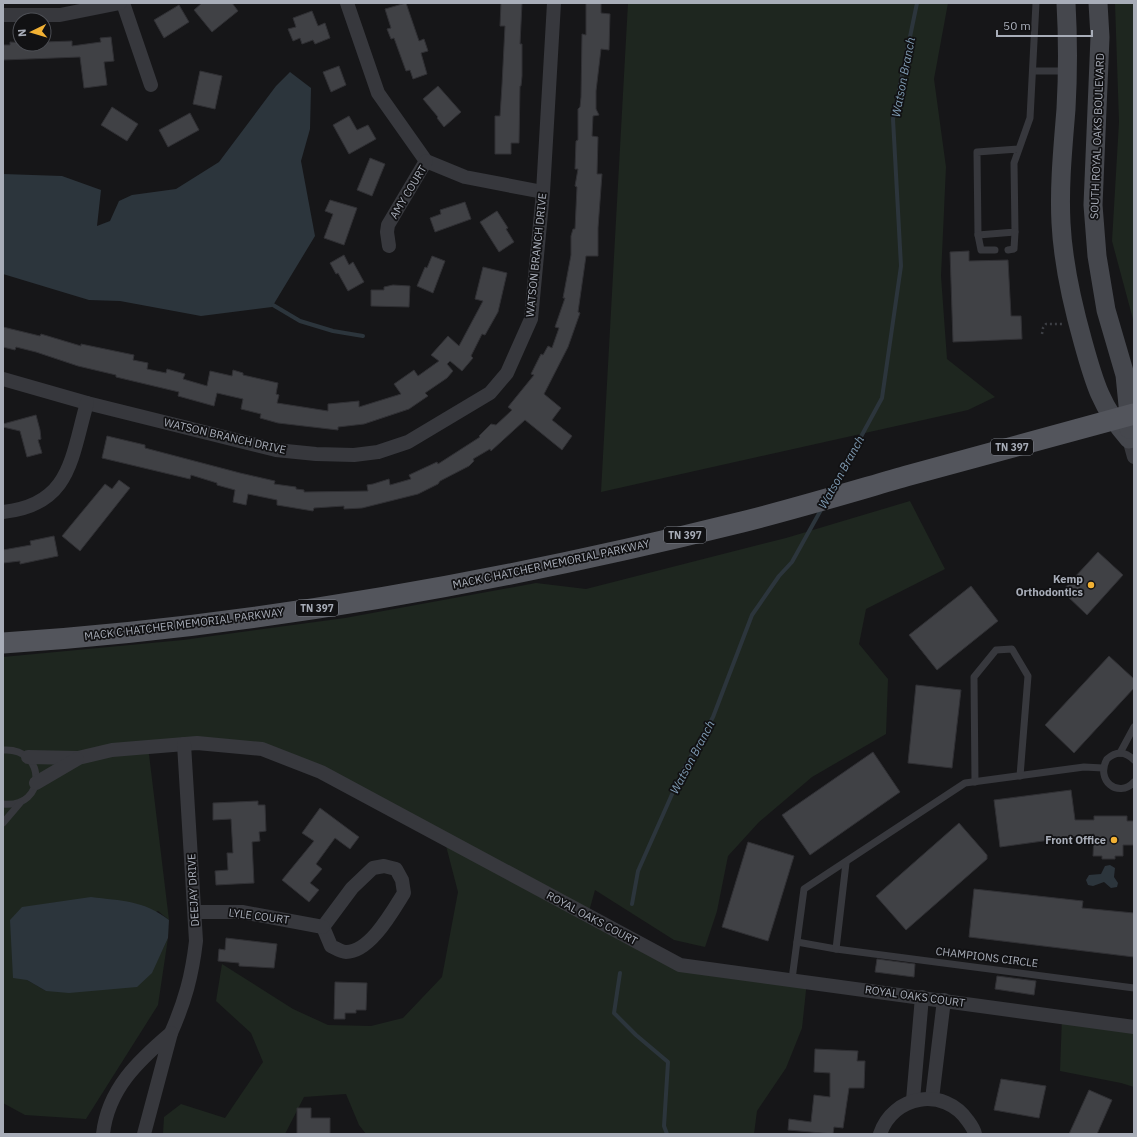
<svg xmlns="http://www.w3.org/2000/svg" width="1137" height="1137" font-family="'IBM Plex Sans',sans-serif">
<rect width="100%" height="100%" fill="#161618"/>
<g fill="#1e261f">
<path d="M628 3H948L934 79 946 167 941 276 947 359 995 397 968 410 601 492Z"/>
<path d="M1115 3H1134V323L1112 241 1119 122Z"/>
<path d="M910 501 945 569 866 609 859 644 888 679 886 734 812 777 759 822 728 856 717 911 705 947 674 940 595 890 588 915 680 965 807 981 802 1028 786 1068 757 1111 754 1134H366L359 1125 346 1094 304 1097 285 1134H163L164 1117 181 1104 225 1118 263 1062 251 1033 216 1001 222 964 293 1009 328 1025 371 1026 403 1018 442 977 458 892 444 838 262 749 148 746 169 920 158 911 27 980 46 991 161 953 168 938 158 1005 86 1119 25 1115 3 1103V657L183 640 345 618 536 583 586 589 786 538Z"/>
<path d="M1062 1017 1134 1027V1087L1121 1083 1060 1071Z"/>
</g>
<g fill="#2c353c">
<path d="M290 72 311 88 310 129 301 161 315 236 272 307 201 316 120 301 89 300 3 274V174L62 176 101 190 97 226 110 221 119 201 132 195 176 189 219 162 276 86Z"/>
<path d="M1110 865 1115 868 1114 877 1118 883 1117 887 1111 888 1104 882 1093 886 1088 885 1086 880 1089 875 1101 874 1105 866Z"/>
<path d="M91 897C122 901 143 900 169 920L168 938 152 973 137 987 69 993 46 991 27 980 13 978 10 920 22 907Z"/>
</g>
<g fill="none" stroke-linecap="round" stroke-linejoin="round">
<g stroke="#2c353c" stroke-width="4">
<path d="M273 305 300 321 333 331 363 336"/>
<path d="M832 490 882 398 901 266 893 119 917 3"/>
<path d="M632 904 638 871 681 774 713 717 752 615 779 576 792 562 822 508"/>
<path d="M620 973 614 1013 636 1035 668 1062 664 1126 667 1134"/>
</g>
</g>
<g fill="#404145" stroke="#303034">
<path d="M202 3H232L238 11 212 32 194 10Z"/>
<path d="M406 3 419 41 424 39 428 51 421 53 427 74 413 79 410 70 406 71 394 38 391 39 387 29 391 28 385 9Z"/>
<path d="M501 3H522L520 44H522V76L521 86H520L519 143H511V154H495V116H500L502 85 505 26H500Z"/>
<path d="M586 3H601V13L610 14 609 50 601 49 596 91V109L599 115 593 116 592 136 598 137 597 174H602L598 228V256H586L578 312 580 313 568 347 544 394 561 408 552 420 572 436 562 450 525 420 491 451 490 449 473 459 474 461 469 466 440 481 438 484 418 494 362 508 344 509V506L314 508 313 511 277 505V500L248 494 246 505 233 502 235 490 217 485V483L191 475 190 479 102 458 107 436 145 445V448L240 473 275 481 274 484 296 487V489L304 490V492L368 491 367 485 373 484 389 479 390 485 411 479 409 475 437 462 438 464 480 437 479 436 491 424 496 425 512 410 508 407 534 375 531 374 541 354 543 355 548 346 552 348 559 328 555 327 565 298H563L571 255V236L573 229H575L577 187 575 186 578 169H575L576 141 578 140V109L580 107 581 97 582 34 586 35Z"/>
<path d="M179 5 189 22 164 38 154 20Z"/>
<path d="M312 11 318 26 325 23 330 38 315 44 313 40 302 44 300 38 293 41 288 29 296 27 293 18Z"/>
<path d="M111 37 114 61 104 62 107 85 84 88 80 57 3 60V45H10V42L44 44V42L72 41V46L101 42 100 38Z"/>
<path d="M339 66 346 85 331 92 323 72Z"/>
<path d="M200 71 222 76 215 109 193 104Z"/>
<path d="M438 86 461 112 444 127 437 118 438 117 423 99Z"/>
<path d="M112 107 138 124 127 141 101 125Z"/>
<path d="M190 113 199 130 168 147 159 130Z"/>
<path d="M349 116 357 130 368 125 376 139 349 154 333 125Z"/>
<path d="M370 158 385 164 372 196 357 190Z"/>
<path d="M330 200 357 208 344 245 324 238 333 214 325 211Z"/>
<path d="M465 202 471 219 435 232 430 218 441 214 440 210Z"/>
<path d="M497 211 508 228 506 229 514 242 499 252 480 222Z"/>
<path d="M969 251V261L1008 260 1011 316H1021L1022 339 953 342 950 252Z"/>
<path d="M344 255 349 265 353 262 364 282 348 291 338 273 336 274 330 263Z"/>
<path d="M432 256 445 261 433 293 417 286 425 267 427 268Z"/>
<path d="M483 267 507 273 498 312 485 335 482 334 471 356 473 358 462 371 450 361 447 364 453 371 447 378 425 393 428 396 409 409 364 424 338 427V430L278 423 260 418 261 414 241 409 243 399 217 393 214 406 178 396 179 392 116 377V375L78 366 36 352 16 347 15 350 3 347V327L40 336 41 334 81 346V344L134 355 133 360 148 363 147 369 166 373 167 369 185 374 183 379 207 386 210 371 232 376 233 370 243 373V375L278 383 276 394 279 395 277 403 328 411V404L359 401V407L401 394 394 384 414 370 418 376 439 361 431 355 448 336 459 346 483 301 475 299Z"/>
<path d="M393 285 410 286 409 307 371 306V290H384V287Z"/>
<path d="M36 415 40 430 41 439 38 440 42 453 27 457 20 431 3 427V424Z"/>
<path d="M119 480 130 488 80 551 62 536 105 484 112 489Z"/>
<path d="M54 536 58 556 20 564V561L3 563V550L31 545 30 541Z"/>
<path d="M1098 552 1123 575 1087 615 1062 591Z"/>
<path d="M971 586 998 621 937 670 909 635Z"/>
<path d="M1109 656 1134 679V688L1074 753 1045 725Z"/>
<path d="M916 685 961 690 952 768 908 763Z"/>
<path d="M873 752 900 792 810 855 782 815Z"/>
<path d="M1071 790 1075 820H1094V816H1127V821H1134V845H1123V856H1115V859H1102V856H1093L1094 834 1000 847 994 800Z"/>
<path d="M258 801V805H265L266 831 259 832 260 841 252 842 254 883 216 885 215 871 228 870 227 853H233L231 819 213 820V803Z"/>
<path d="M320 808 359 837 350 849 335 838 316 864 322 869 310 883 319 890 309 902 282 880 314 841 302 833Z"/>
<path d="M959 823 987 855V859L906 930 876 896Z"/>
<path d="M748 842 794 856 768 941 722 927Z"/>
<path d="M974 889 1083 901 1082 908 1134 913V957L969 937Z"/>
<path d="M226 938 277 944 274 968 239 966V963L218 961 219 949 225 950Z"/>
<path d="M877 959 915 964 914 977 875 972Z"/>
<path d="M997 976 1036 981 1034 995 995 989Z"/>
<path d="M335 982 367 983 366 1010H356V1013H345V1019H334Z"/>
<path d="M815 1049 858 1051 857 1061H865L864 1088H849L843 1128 834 1127 833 1134 788 1130 789 1119 811 1122 814 1095 830 1097V1073L814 1072Z"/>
<path d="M1001 1079 1046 1086 1039 1118 994 1110Z"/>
<path d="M1089 1090 1112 1100 1097 1134H1069Z"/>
<path d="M297 1108H311V1118H330V1134H297Z"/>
</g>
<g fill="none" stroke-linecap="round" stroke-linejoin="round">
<path stroke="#3d3f44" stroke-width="2.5" stroke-dasharray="2 3" stroke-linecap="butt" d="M1042 334 1043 328 1046 324H1063"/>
<g stroke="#37383d" stroke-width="7">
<path d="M1033 71H1067"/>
<path d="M1018 149 977 152 978 235 1015 232 1014 163 1030 118 1036 3"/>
<path d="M978 235 981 250H995"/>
<path d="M1008 250 1014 249 1015 232"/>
<path d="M3 750C47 747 47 809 3 804"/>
<path d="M1120 753 1134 727"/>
<path d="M1134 760C1125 751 1116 751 1107 759 1095 780 1118 799 1134 782"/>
<path d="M975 782 974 677 996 650 1012 649 1028 676 1020 776"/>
<path d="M3 823 20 803"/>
<path d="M797 942 836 949 1134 988"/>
<path d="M836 949 846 863"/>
<path d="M792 979 804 889 965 783 1084 767 1103 768"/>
</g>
<g stroke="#37383d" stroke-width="14">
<path d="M123 3 151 85"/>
<path d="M347 3 378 93 426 161 465 177 543 192"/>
<path d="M3 15H60L120 3"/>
<path d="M389 246 387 232 388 225 426 161"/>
<path d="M3 379 87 403 276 450 316 454 354 455 378 452 408 442 490 393 507 373 531 319 543 192 554 3"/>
<path d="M1129 439 1134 457"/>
<path d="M3 512C71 505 71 458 87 403"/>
<path d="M28 757 78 758 112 750 197 743 262 749 321 772 680 965 1134 1027"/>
<path d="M36 783 77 759"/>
<path d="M384 866 396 869 402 880 404 893C392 912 370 952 346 952 341 952 335 948 331 946L323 927 352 888 373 868Z"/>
<path d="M195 912H242L323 927"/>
<path d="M171 1033C185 1001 192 976 196 941L184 744"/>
<path d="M932 1099 944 1000"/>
<path d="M913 1100 922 997"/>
<path d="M103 1134C108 1089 138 1061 171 1033L144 1134"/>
<path d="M880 1134C893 1095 944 1086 968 1121 971 1125 974 1129 975 1134"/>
</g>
<g stroke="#45474d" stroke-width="19">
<path d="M1066 3C1068 38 1068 73 1066 109 1063 147 1059 185 1061 223 1063 263 1072 303 1083 342 1094 382 1101 407 1129 439"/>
<path d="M1098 3 1100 37 1093 205 1097 256 1106 310 1125 375 1129 415V429"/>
</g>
<path stroke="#53555c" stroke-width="21" d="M3 643C252 627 500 582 742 522 798 508 854 491 910 475 984 455 1059 435 1134 414"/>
</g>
<g fill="#f2b134" stroke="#111113" stroke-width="1.5">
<circle cx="1091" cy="585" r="4"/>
<circle cx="1114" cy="840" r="4"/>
</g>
<g text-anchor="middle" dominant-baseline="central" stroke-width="3.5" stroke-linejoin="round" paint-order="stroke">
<g fill="#111113" stroke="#7b7e86" stroke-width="1">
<rect x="991" y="439" width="42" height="16" rx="3"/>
<rect x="664" y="527" width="42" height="16" rx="3"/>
<rect x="296" y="600" width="42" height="16" rx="3"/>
</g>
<g font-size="10" font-weight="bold" fill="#a8adb8">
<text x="1012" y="447">TN 397</text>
<text x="685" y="535">TN 397</text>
<text x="317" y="608">TN 397</text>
</g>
<g font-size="11" fill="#a8adb8" stroke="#111113">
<text transform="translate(1097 136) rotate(-88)">SOUTH ROYAL OAKS BOULEVARD</text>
<text transform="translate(408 192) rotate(-59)">AMY COURT</text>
<text transform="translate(536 255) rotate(-84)">WATSON BRANCH DRIVE</text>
<text transform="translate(225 436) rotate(13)">WATSON BRANCH DRIVE</text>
<text transform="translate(551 564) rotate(-12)">MACK C HATCHER MEMORIAL PARKWAY</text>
<text transform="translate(184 624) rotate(-7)">MACK C HATCHER MEMORIAL PARKWAY</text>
<text transform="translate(193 890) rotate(-93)">DEEJAY DRIVE</text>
<text transform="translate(259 916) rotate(7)">LYLE COURT</text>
<text transform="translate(592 918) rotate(28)">ROYAL OAKS COURT</text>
<text transform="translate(987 957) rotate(7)">CHAMPIONS CIRCLE</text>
<text transform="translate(915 996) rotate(8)">ROYAL OAKS COURT</text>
</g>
<g font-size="11" font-weight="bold" fill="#a8adb8" stroke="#111113" text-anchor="end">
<text x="1083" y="579">Kemp<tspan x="1083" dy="13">Orthodontics</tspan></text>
<text x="1106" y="840">Front Office</text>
</g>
<g font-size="12" font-style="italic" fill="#7f9bb3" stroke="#111113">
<text transform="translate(903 77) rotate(-79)">Watson Branch</text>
<text transform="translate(841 472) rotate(-61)">Watson Branch</text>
<text transform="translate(692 757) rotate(-62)">Watson Branch</text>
</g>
</g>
<rect width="1137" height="1137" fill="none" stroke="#a8adb8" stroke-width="8"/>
<g transform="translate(32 32) rotate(265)"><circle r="19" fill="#111113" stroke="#4d4f55"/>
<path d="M0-3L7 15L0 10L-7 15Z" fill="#f2b134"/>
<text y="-6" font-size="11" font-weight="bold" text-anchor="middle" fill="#a8adb8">N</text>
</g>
<path d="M997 30v6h95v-6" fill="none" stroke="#a8adb8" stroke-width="2"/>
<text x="1003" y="30" font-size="12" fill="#a8adb8" stroke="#111113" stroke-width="3" paint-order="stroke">50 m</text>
</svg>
